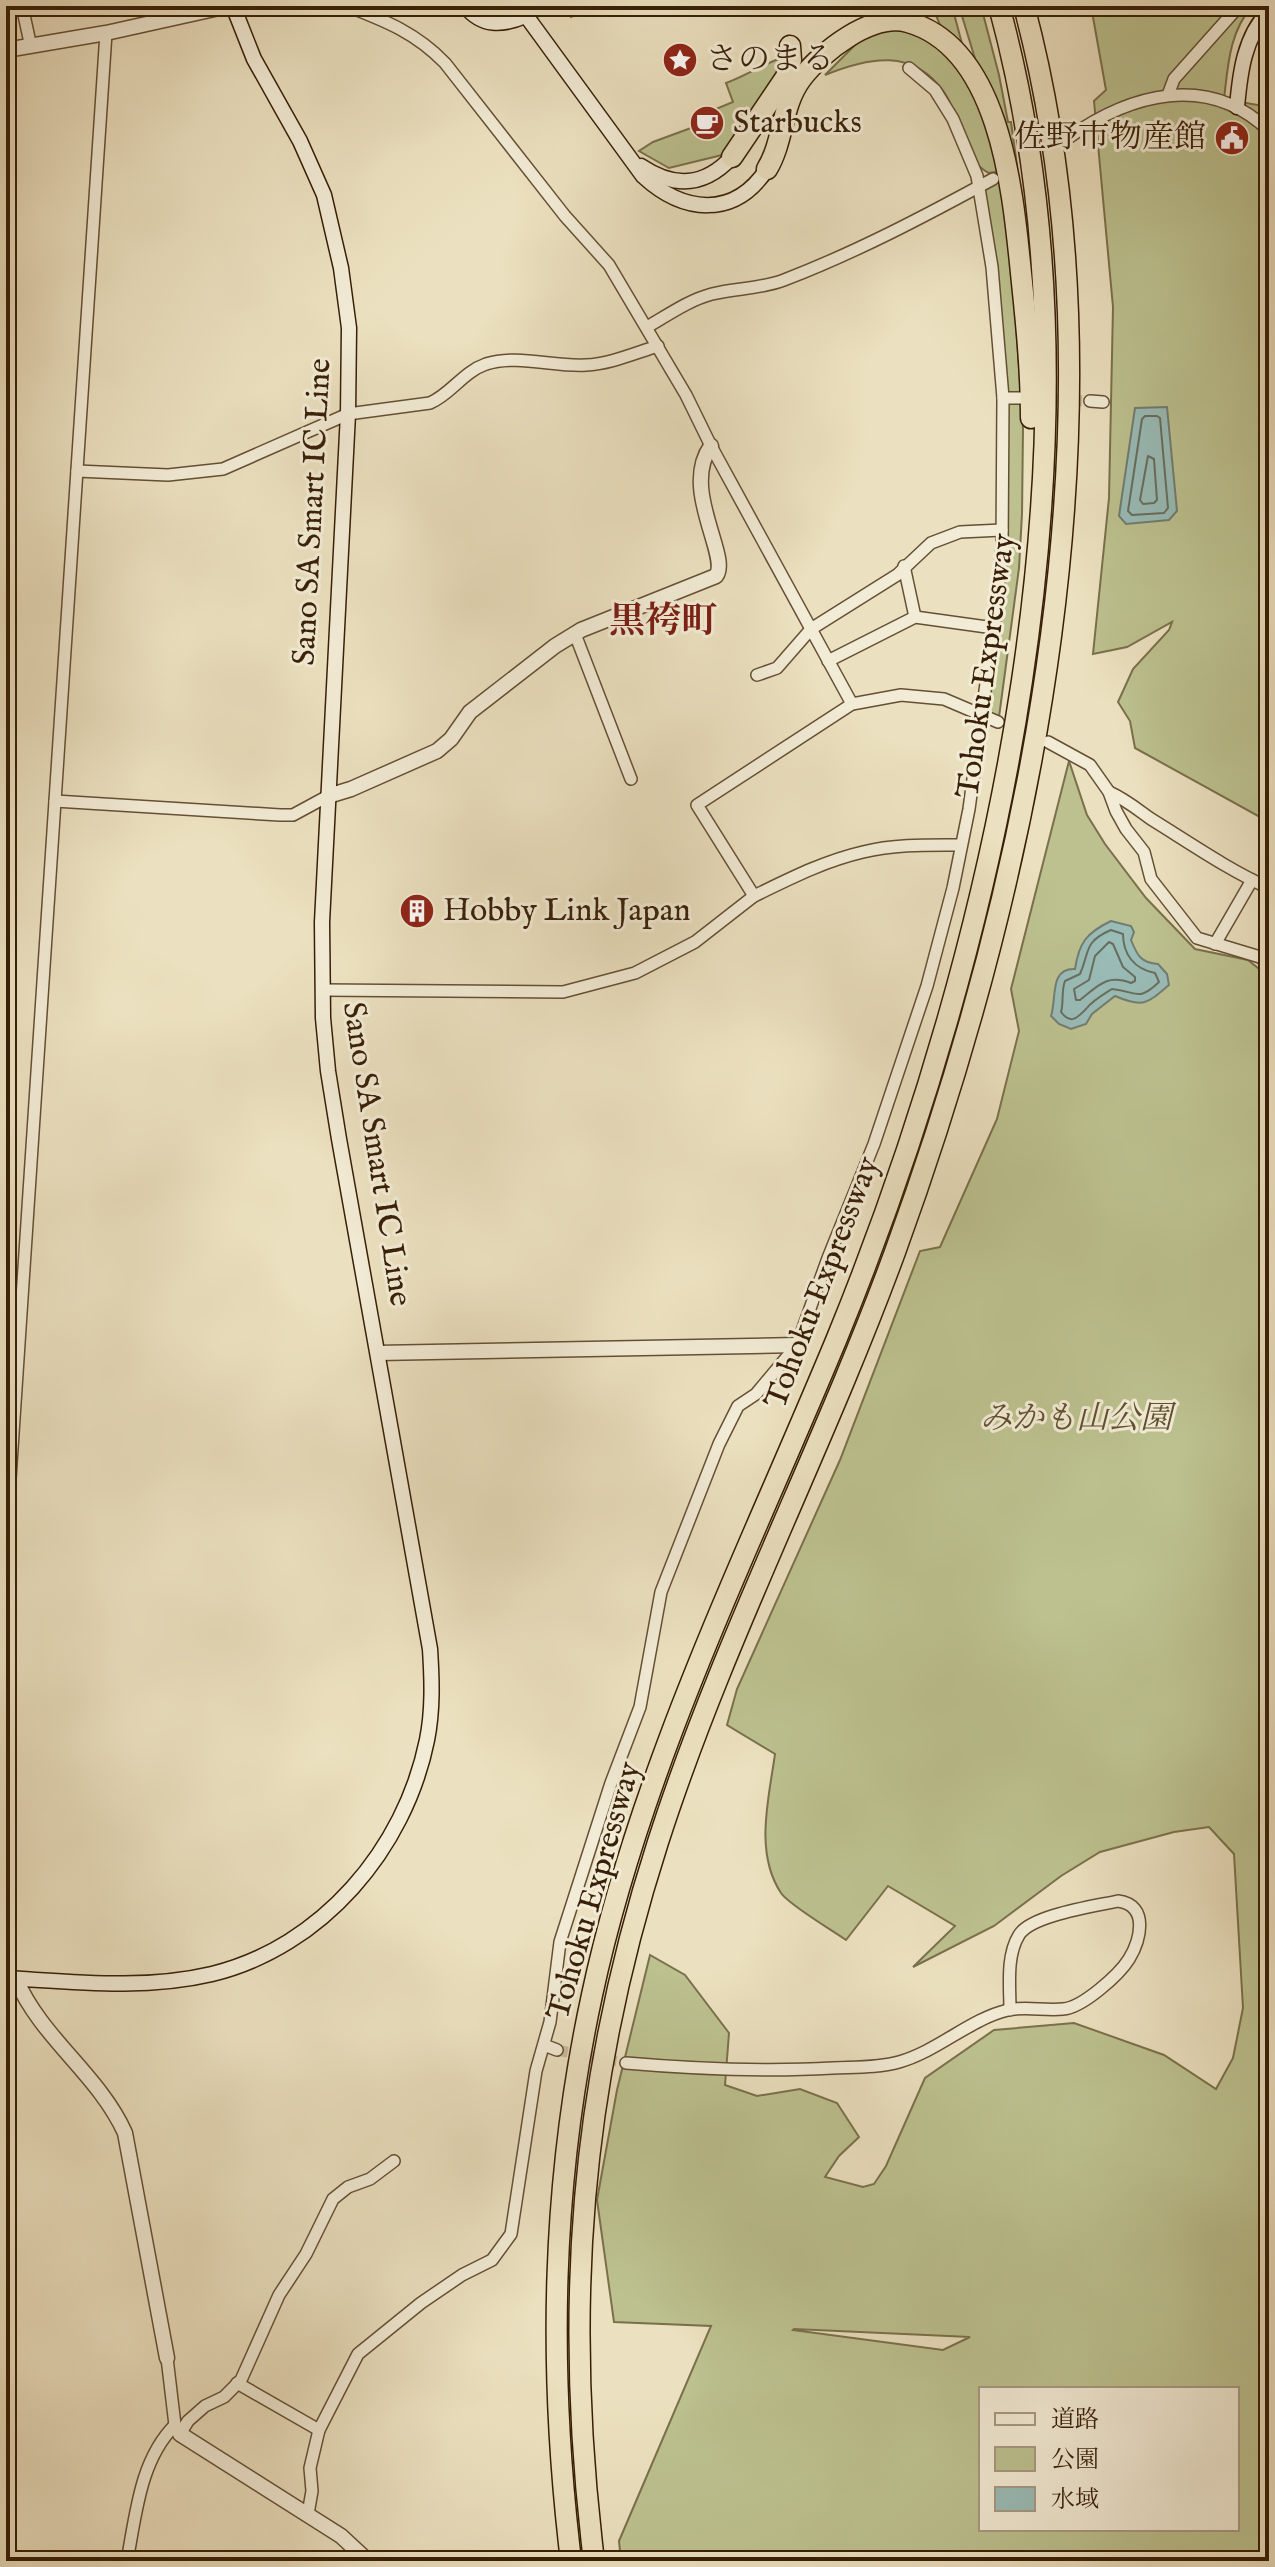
<svg xmlns="http://www.w3.org/2000/svg" width="1275" height="2567" font-family="'IM FELL English','Noto Serif JP',serif">
<rect width="100%" height="100%" fill="#ebe0bf"/>
<filter id="stains"><feTurbulence type="fractalNoise" baseFrequency=".0025" numOctaves="4"/><feColorMatrix values="0 0 0 0 .2 0 0 0 0 .09 0 0 0 0 .02 0 0 0 .5 -.17"/></filter>
<radialGradient id="worn" r=".72"><stop offset=".6" stop-color="#630" stop-opacity="0"/><stop offset="1" stop-color="#630" stop-opacity=".3"/></radialGradient>
<g fill="#bcc18f" stroke="#7a704b" stroke-width="2" fill-rule="evenodd">
<path d="M529 6H598L571 17 566 6 534 18Z"/>
<path d="M932 6H952L965 55 943 32Z"/>
<path d="M959 6H981L999 75 1008 122H1011L1025 223Z"/>
<path d="M1091 6H1252C1229 33 1228 66 1224 99L1269 107V822L1135 748 1130 721 1118 702 1133 669 1169 630 1172 622 1127 647 1093 654 1109 498 1113 307 1094 101 1106 90Z"/>
<path d="M888 27 929 35 970 81 999 163 1013 278 1023 429 1022 514 1019 568 999 717 990 713 986 706 1006 426 983 188 997 179 995 172 989 173C974 166 971 153 965 139 958 124 953 105 944 92 913 48 869 57 825 75L863 37Z"/>
<path d="M784 57 779 76 735 141 722 155 669 168 639 151 653 142 699 125 703 133 717 128 711 111 733 102 726 83C747 75 763 64 784 57Z"/>
<path d="M1069 761 1087 815 1105 844 1146 898 1195 949 1248 960 1269 977V2561H621L619 2541 711 2326 614 2322 597 2200 617 2090 650 1955 685 1975 729 2033 725 2085 757 2096 800 2089 837 2103 859 2137 839 2156 825 2177 863 2187 874 2184 886 2166 925 2078 994 2030 1074 2023 1164 2055 1216 2089 1233 2058 1243 2008 1234 1854 1209 1827 1174 1832 1100 1852 1061 1876 994 1926 913 1967 955 1926 888 1886 846 1940C832 1930 789 1905 781 1893 754 1852 769 1798 775 1754L727 1725 737 1689 840 1460 920 1251 940 1247 997 1119 1019 1031 1011 989ZM793 2330 794 2329 970 2337 943 2350ZM981 2389H1237V2529H981Z"/>
</g>
<g fill="#99bcb7" stroke="#727d71" stroke-width="2">
<path d="M1167 407 1177 511 1169 520 1126 524 1119 516 1135 408Z"/>
<path d="M1111 921 1131 926 1134 932 1131 940C1137 955 1141 963 1158 964L1167 974 1169 985C1147 1004 1143 1008 1115 996L1092 1014 1086 1024 1071 1029 1059 1024 1051 1016C1057 998 1049 968 1075 969 1079 943 1086 933 1111 921Z"/>
</g>
<g fill="none" stroke-linecap="round" stroke-linejoin="round">
<g stroke="#686e5f" stroke-width="2">
<path d="M1145 416H1157L1160 418 1168 508 1164 513 1132 515 1128 511 1142 419Z"/>
<path d="M1148 456 1154 459 1157 500 1154 503 1143 504 1140 500Z"/>
<path d="M1111 930 1123 934C1123 954 1134 969 1155 973L1159 982C1137 1003 1137 991 1112 989 1104 994 1092 1001 1086 1009 1077 1018 1071 1025 1061 1012 1064 1002 1061 991 1065 981L1080 974C1090 952 1083 942 1111 930Z"/>
<path d="M1109 942 1113 944 1123 967 1135 977V981L1131 983C1107 974 1099 985 1080 1000H1076L1074 989 1089 980 1095 956Z"/>
</g>
<g stroke="#c7b99a" stroke-width="11" stroke-dasharray="11 5.5" stroke-linecap="butt">
<path d="M1038 399 1090 401"/>
<path d="M557 2050 626 2063"/>
</g>
<g stroke="#654f35" stroke-width="14">
<g id="minor">
<path d="M22 6 31 47"/>
<path d="M347 6C386 21 416 33 445 63L565 216 609 265 686 395 711 446 852 704"/>
<path d="M1168 95 1174 79 1239 6"/>
<path d="M1068 138C1130 94 1208 72 1269 131"/>
<path d="M647 327C668 315 689 300 712 294 736 288 761 289 784 280 857 252 925 216 993 179"/>
<path d="M1003 398H1022"/>
<path d="M1090 401 1103 402"/>
<path d="M77 471 168 475 223 469 348 414 430 403C451 394 463 372 486 364 518 354 553 367 586 365 610 364 635 353 658 346"/>
<path d="M904 566 915 617"/>
<path d="M575 634 631 779"/>
<path d="M828 661 915 617 994 628"/>
<path d="M757 675 777 668 811 629 897 575 931 543 960 532 1002 530"/>
<path d="M1048 742 1090 765 1109 792 1116 811 1126 829 1144 852 1151 879 1197 938 1260 957 1269 965"/>
<path d="M1109 792C1125 799 1137 809 1151 819 1190 843 1227 869 1269 888"/>
<path d="M55 801 280 815H293L328 796"/>
<path d="M961 845C929 845 895 844 863 852 824 861 789 879 754 896L697 805 852 704 901 695 944 699 998 722"/>
<path d="M1215 944 1252 880"/>
<path d="M322 990 563 992 635 973 695 942 754 896"/>
<path d="M6 1539 106 33"/>
<path d="M544 2045 557 2050"/>
<path d="M626 2063C695 2069 763 2072 833 2068 854 2067 878 2068 899 2062 938 2051 970 2019 1008 2010 1025 2006 1045 2011 1063 2009 1082 2008 1119 1975 1129 1959 1140 1941 1150 1905 1118 1901 1096 1906 1031 1915 1019 1935 1006 1956 1010 1986 1010 2010"/>
<path d="M167 2358 175 2425 180 2434 188 2421 205 2406 224 2397 241 2380 279 2295 306 2254 333 2199 348 2187 370 2179 394 2161"/>
<path d="M237 2383 319 2430"/>
<path d="M308 2514 312 2491 310 2468 319 2430 358 2354 421 2303 462 2275 492 2260 511 2234 536 2071 550 2022 560 1942 611 1783 640 1707 661 1592 719 1444 738 1406 756 1394 797 1345 828 1258 874 1144 927 986 953 888 969 809 995 617 1002 549 1003 398 992 267 977 176 953 119 935 90 909 68"/>
<path d="M127 2561C136 2514 140 2460 175 2425"/>
</g>
</g>
<g stroke="#654f35" stroke-width="17">
<g id="tertiary">
<path d="M6 50 106 33 228 6"/>
<path d="M328 796 351 789 437 751 451 739 470 712 555 646 581 630 716 576C731 557 680 489 711 446"/>
<path d="M378 1353 797 1345"/>
<path d="M16 1979C41 2038 99 2075 125 2133L167 2358"/>
<path d="M180 2434 341 2536 368 2561"/>
</g>
</g>
<g stroke="#381f07" stroke-width="17">
<g id="secondary">
<path d="M465 6C482 27 502 26 525 16"/>
<path d="M519 6 643 176C683 213 734 219 767 169"/>
<path d="M1237 107C1240 73 1244 37 1269 11"/>
<path d="M641 166C674 188 704 187 732 157"/>
<path d="M6 1978C75 1982 144 1990 212 1974 322 1947 405 1849 427 1740 433 1710 432 1680 430 1649L339 1139 328 1071 323 1018 322 922 348 414 349 328 341 268 324 195 300 141 254 59 233 6"/>
</g>
</g>
<g stroke="#381f07" stroke-width="23">
<g id="motorway">
<path d="M732 157 786 77 791 60 790 46"/>
<path d="M767 169C784 141 781 106 801 79 821 52 872 12 908 22 1001 48 1013 194 1021 273 1026 321 1031 369 1031 418"/>
<path d="M571 2561C548 2369 551 2184 592 1995 641 1766 748 1553 837 1338 999 942 1114 427 999 6"/>
<path d="M594 2561C563 2309 580 2084 658 1842 723 1640 822 1451 895 1252 1033 873 1130 404 1024 6"/>
</g>
</g>
<use href="#minor" stroke="#f2ebd5" stroke-width="11"/>
<use href="#tertiary" stroke="#f2ebd5" stroke-width="14"/>
<use href="#secondary" stroke="#f2ebd5" stroke-width="14"/>
<use href="#motorway" stroke="#ebe0bf" stroke-width="20"/>
</g>
<defs>
<g id="sight-disc" transform="scale(1.8)"><circle r="9.5" fill="#8f2418" stroke="#f2ebd5"/><path d="M0-6L1.8-2.2L6-1.7L2.9 1.2L3.7 5.4L0 3.3L-3.7 5.4L-2.9 1.2L-6-1.7L-1.8-2.2Z" fill="#fff"/></g>
<g id="cafe-disc" transform="scale(1.8)"><circle r="9.5" fill="#8f2418" stroke="#f2ebd5"/><path d="M-5.5-4.5H6V0H3Q3 3.5 0 3.5H-2.5Q-5.5 3.5-5.5 0ZM3-3.2v2h1.7v-2ZM-6 4.5H4V6H-6Z" fill="#fff"/></g>
<g id="civic-disc" transform="scale(1.8)"><circle r="9.5" fill="#8f2418" stroke="#f2ebd5"/><path d="M-.6-6.5H3V-4.5H.6V-3L4-1V1h2V6H-6V1h2V-1L-.6-3ZM-1.2 2.5V6h2.4V2.5Z" fill="#fff"/></g>
<g id="building-disc" transform="scale(1.8)"><circle r="9.5" fill="#8f2418" stroke="#f2ebd5"/><path d="M-4-6H4V6H1V3H-1V6H-4ZM-2.5-4.3h1.7v1.8h-1.7ZM.8-4.3h1.7v1.8H.8ZM-2.5-1h1.7V.8h-1.7ZM.8-1h1.7V.8H.8Z" fill="#fff"/></g>
</defs>
<g fill-rule="evenodd">
<use href="#sight-disc" x="680" y="60"/>
<use href="#cafe-disc" x="707" y="123"/>
<use href="#civic-disc" x="1232" y="138"/>
<use href="#building-disc" x="417" y="911"/>
</g>
<g text-anchor="middle" dominant-baseline="central" stroke-width="6" stroke-linejoin="round" paint-order="stroke">
<g font-size="32" fill="#381f07" stroke="#f2ebd5" text-anchor="start">
<text x="706" y="60">さのまる</text>
<text x="733" y="123">Starbucks</text>
<text x="1206" y="138" text-anchor="end">佐野市物産館</text>
<text x="443" y="911">Hobby Link Japan</text>
</g>
<g font-size="32" fill="#381f07" stroke="#f2ebd5">
<text transform="translate(313 512) rotate(-87)">Sano SA Smart IC Line</text>
<text transform="translate(987 666) rotate(-82)">Tohoku Expressway</text>
<text transform="translate(376 1154) rotate(81)">Sano SA Smart IC Line</text>
<text transform="translate(823 1283) rotate(-69)">Tohoku Expressway</text>
<text transform="translate(595 1891) rotate(-74)">Tohoku Expressway</text>
</g>
<g font-size="32" font-style="italic" fill="#605030" stroke="#f2ebd5">
<text x="1076" y="1419">みかも山公園</text>
</g>
<g font-size="36" font-weight="bold" fill="#7a1f14" stroke="#f2ebd5">
<text x="663" y="622">黒袴町</text>
</g>
</g>
<rect width="1275" height="2567" fill="none" stroke="#ebe0bf" stroke-width="32"/>
<rect x="8" y="8" width="1259" height="2551" fill="none" stroke="#381f07" stroke-width="4"/>
<rect x="16" y="16" width="1243" height="2535" fill="none" stroke="#381f07" stroke-width="2"/>
<rect x="979" y="2387" width="260" height="144" fill="#f2ebd5" stroke="#a89983" stroke-width="2"/>
<rect x="995" y="2413" width="40" height="12" fill="#f2ebd5" stroke="#a89983" stroke-width="2"/>
<text x="1051" y="2427" font-size="24" fill="#381f07">道路</text>
<rect x="995" y="2447" width="40" height="24" fill="#bcc18f" stroke="#a89983" stroke-width="2"/>
<text x="1051" y="2467" font-size="24" fill="#381f07">公園</text>
<rect x="995" y="2487" width="40" height="24" fill="#99bcb7" stroke="#a89983" stroke-width="2"/>
<text x="1051" y="2507" font-size="24" fill="#381f07">水域</text>
<rect width="100%" height="100%" filter="url(#stains)"/>
<rect width="100%" height="100%" fill="url(#worn)"/>
</svg>
